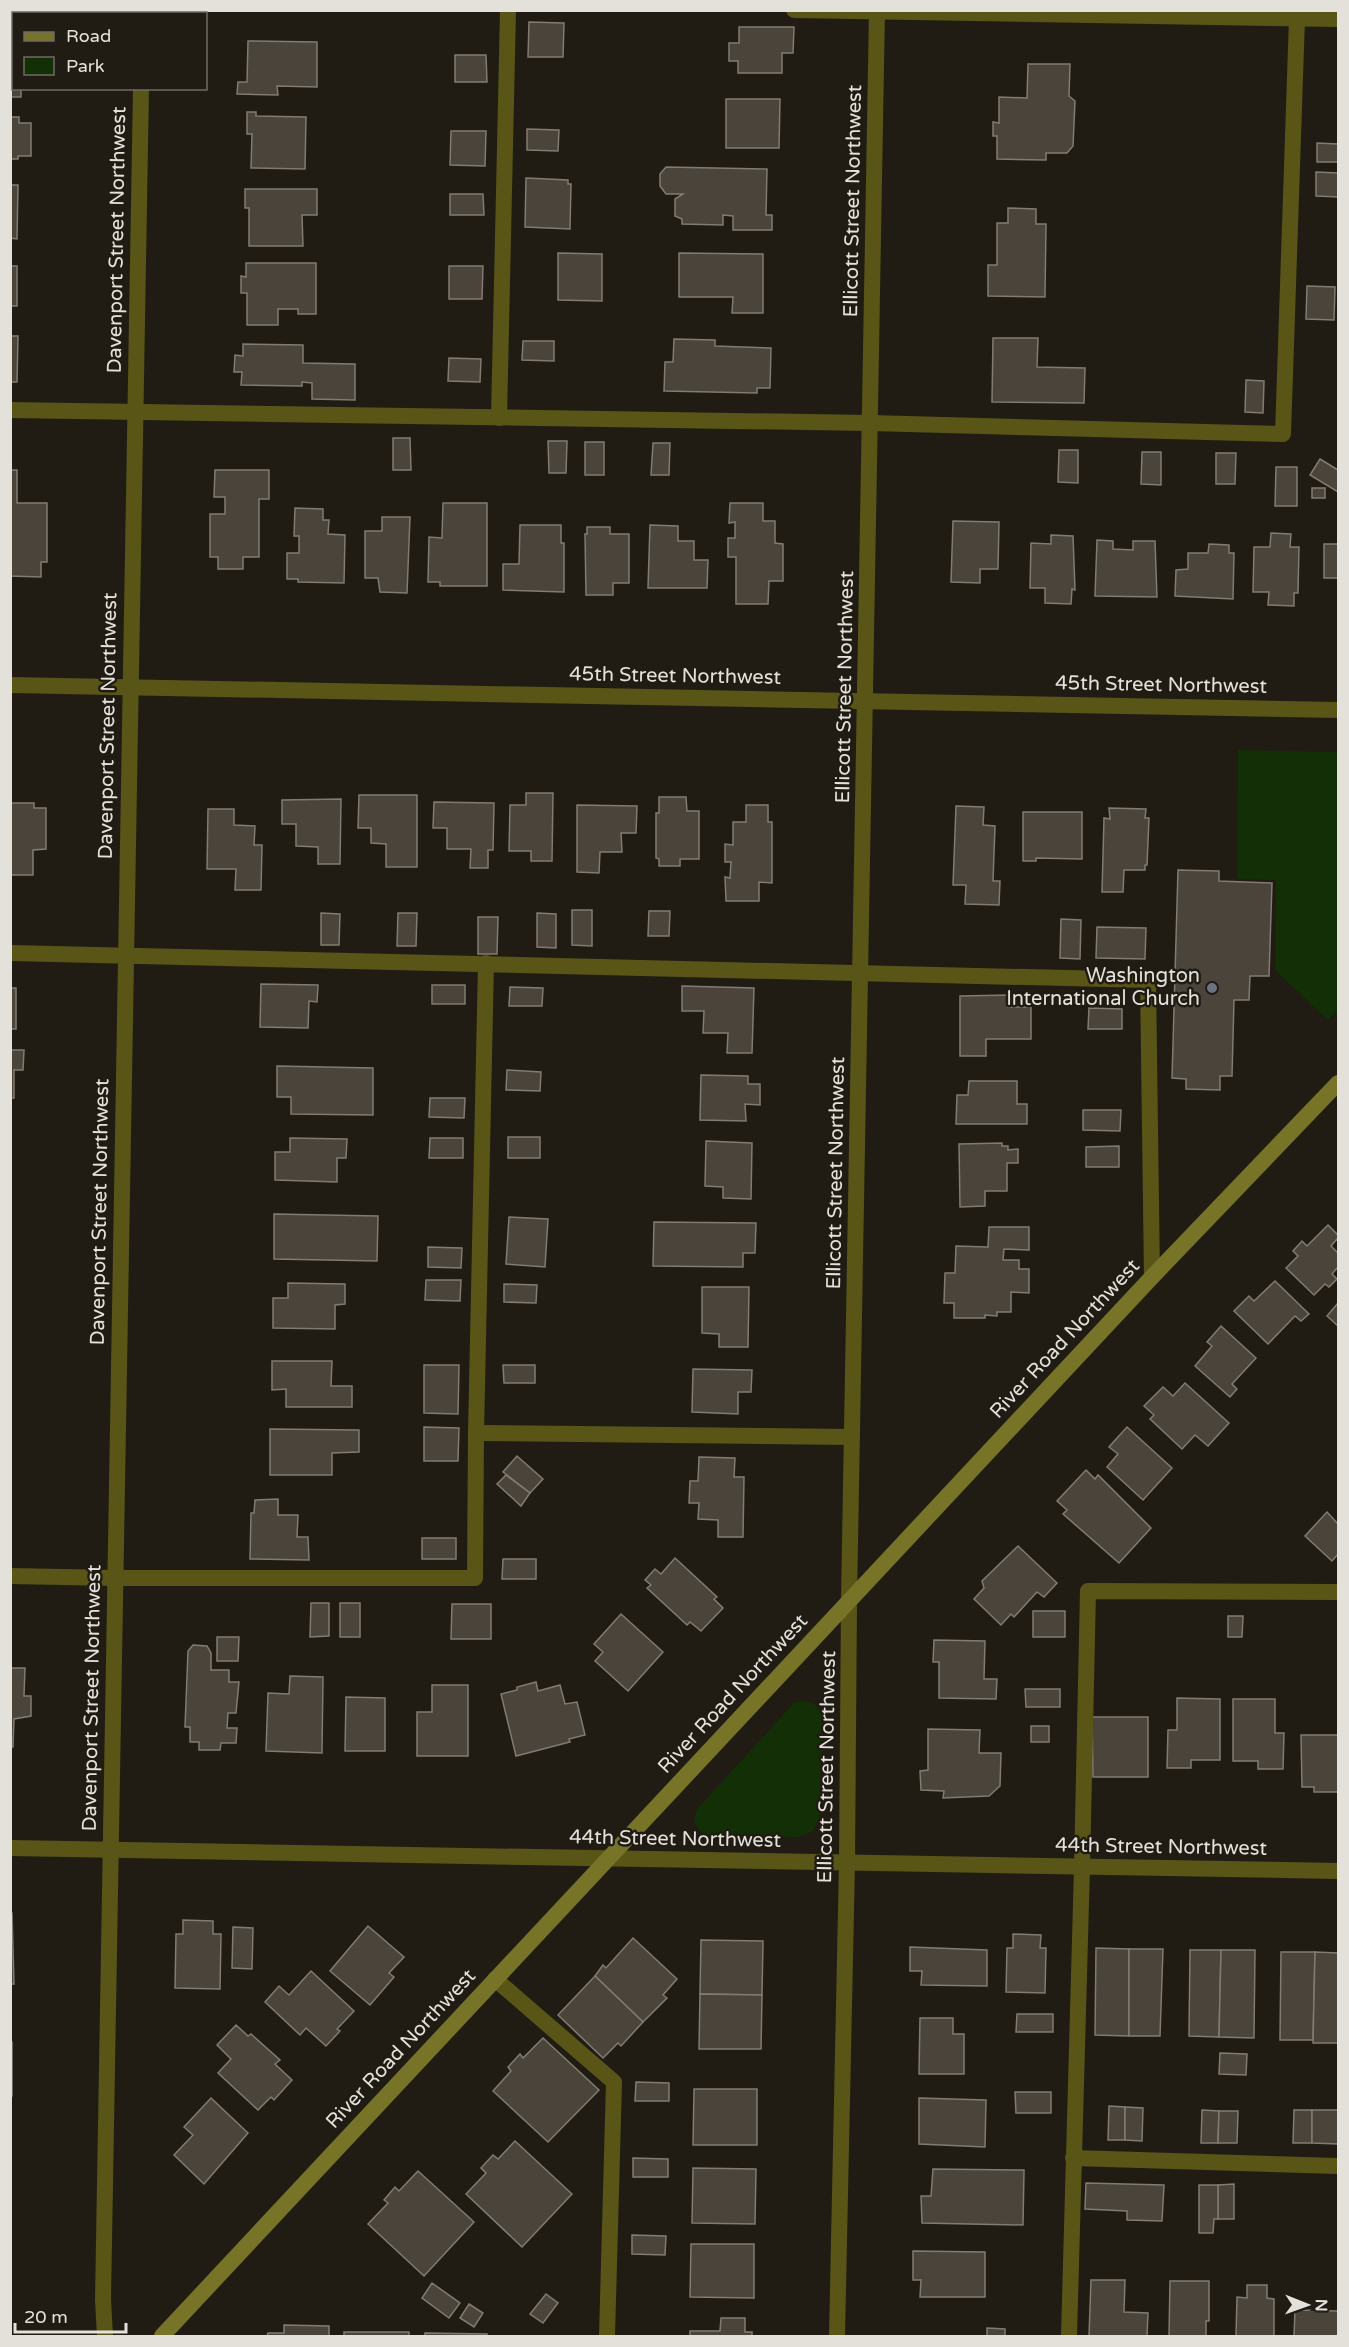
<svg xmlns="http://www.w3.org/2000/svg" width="1349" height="2347" font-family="'Varela Round',sans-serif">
<rect width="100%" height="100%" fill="#201c14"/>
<g fill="#122f05">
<path d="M1238 750 1338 752V1009L1328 1020 1275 970 1276 880 1237 879Z"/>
<path d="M800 1701C811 1700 819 1705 822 1716L819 1818 813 1831 798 1837 708 1836C695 1830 691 1820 698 1808L794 1703Z"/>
</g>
<g fill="#4a443b" stroke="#817b71" stroke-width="1.5">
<path d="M529 22 564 23 563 57H528Z"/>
<path d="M739 27H794L793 53H782V73H738V61H729V43H739Z"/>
<path d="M10 35H14V88H21V97H10Z"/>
<path d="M248 41 317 42V87L277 86 278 95 237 94 238 82H247Z"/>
<path d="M455 55H486L487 82H455Z"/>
<path d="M1028 64H1070L1069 96 1075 101 1073 146 1067 153H1046V160L997 159V136H993V122L999 123V97L1027 98Z"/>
<path d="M726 99H780L779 148H726Z"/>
<path d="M247 112H256V116L306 117 305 169 251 168 252 134H247Z"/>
<path d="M10 117H19V123H31V156H18V159H10Z"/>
<path d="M527 129 559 130 558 151 527 150Z"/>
<path d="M451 131H486L485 166 450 165Z"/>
<path d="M1317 143 1338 144V162H1317Z"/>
<path d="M666 167 767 169 766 215H772V230H733V216L723 215V225L682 224V219L675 216V199L683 194H666L660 186V174Z"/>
<path d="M1316 172 1338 173V197L1316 196Z"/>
<path d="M526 178 568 180V184H571L570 229 525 227Z"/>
<path d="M10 185H18L17 239 10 238Z"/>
<path d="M245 189H317V215H302L303 246H249V208H245Z"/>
<path d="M450 194H483L484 215H450Z"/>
<path d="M1008 208 1036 209V224H1046L1045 297 988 296V265H997V223H1008Z"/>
<path d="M558 253 602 254V301L558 300Z"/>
<path d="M679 253 763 254V313H732L733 297H679Z"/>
<path d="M246 263H316V314H298V309H278V325H247V293H241V276L246 277Z"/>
<rect x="10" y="266" width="7" height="40"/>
<path d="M449 266H483L482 299H449Z"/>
<path d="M1307 286 1335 287 1334 320 1306 319Z"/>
<path d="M10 336H18L17 382H10Z"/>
<path d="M993 338H1038L1037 367 1085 368 1084 403 992 402Z"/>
<path d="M674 339 715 340V346L771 348 770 388H757V393L664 391 665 362H673Z"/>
<path d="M523 341H554V361L522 360Z"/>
<path d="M243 344 303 345V363L355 364V400L312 399V383L302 382V386L241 385 242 372H234L235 355 243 356Z"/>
<path d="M449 358 481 359 480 382 448 381Z"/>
<path d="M1246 380 1264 381 1263 413 1245 412Z"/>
<path d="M393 438H410L411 470H393Z"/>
<path d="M548 441H567L566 473H549Z"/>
<rect x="585" y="442" width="19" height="33"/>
<path d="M653 443H670L669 475H651Z"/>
<path d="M1059 450H1078V483L1058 482Z"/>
<path d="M1142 452H1161V485L1141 484Z"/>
<path d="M1216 453H1236L1235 484H1216Z"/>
<path d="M1320 459 1338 470V492L1310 475Z"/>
<path d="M1276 467H1297V506H1275Z"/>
<path d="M10 470H17V503H47V562H41V577L10 576Z"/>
<path d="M215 470H269V499H259V557H243V569H218V557H210V514H225V497H214Z"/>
<rect x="1312" y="488" width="13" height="10"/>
<path d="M443 503H487V586H440V582H428L429 537 442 538Z"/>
<path d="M730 503H763V521H775V543L783 544V581H769L768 604H736V557H728V538H735V522L729 523Z"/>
<path d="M295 508 323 509V520H329L328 534 345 535 344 583 298 582V579H287V553H299V536H294Z"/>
<path d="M382 517H410L407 593 380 592 378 578H365V531H382Z"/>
<path d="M953 521 999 522 998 569H980V583L951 582Z"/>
<path d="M520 525H561V543H564V592L503 590V564H519Z"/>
<path d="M650 525 678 526V541H694V560H708L707 588H648Z"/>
<path d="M587 527H610V534H629V583H613V595H586L585 534H587Z"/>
<path d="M1271 533 1291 534 1290 547H1299L1298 593H1294V606L1268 605 1269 592H1253L1254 547H1270Z"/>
<path d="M1051 535 1073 536 1075 590 1072 589 1071 604 1045 603V588H1030L1031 543 1051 544Z"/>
<path d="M1097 540 1113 541V549L1133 550V541H1155L1157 597 1095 596Z"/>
<path d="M1209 544 1229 545V553H1234L1233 599 1175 596 1176 570 1188 569V553H1208Z"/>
<rect x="1324" y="544" width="14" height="34"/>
<path d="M526 793H553L552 861H531V851H509L510 805H526Z"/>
<path d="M359 795H417V867H386V844L371 843V828H358Z"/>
<path d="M659 797H686L687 811H699V859H680V866H659V859L656 858V813H659Z"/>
<path d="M341 799 340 864H318V847L296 846V824H282V800Z"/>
<path d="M434 802 494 803 493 850H488V868H470L471 849H447V828H433Z"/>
<path d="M10 803H34V808H46V849L33 850V875H10Z"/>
<path d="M577 805 637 806 636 833H621L622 852H600L599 873 577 872Z"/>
<path d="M746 805H768V822H772V883L759 882V901H726L725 877 730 878 731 862H725V844L733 845V822H746Z"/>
<path d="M956 806 984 807 983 825 995 826 993 881H1000L999 905 965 904 966 885H953Z"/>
<path d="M1109 808 1146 809 1145 818H1149L1147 865H1145V870H1124L1123 892H1102L1104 818 1110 819Z"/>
<path d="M208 809H234V825L255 826 254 845H262L261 890H235L236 869H207Z"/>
<path d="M1023 812H1082V859L1036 858V861H1023Z"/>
<path d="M1178 870 1219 871V881L1272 883 1269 976H1250L1249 1000H1234L1232 1076H1220V1090L1186 1089V1079L1172 1078Z"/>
<path d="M572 910H592V946L572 945Z"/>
<path d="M649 911H670L669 936H648Z"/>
<path d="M321 913 340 914 339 945H321Z"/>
<path d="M398 913H417L416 946H397Z"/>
<path d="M537 913 556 914V948L537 947Z"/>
<path d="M478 917H498L497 954H478Z"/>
<path d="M1061 919 1081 920 1080 959 1060 958Z"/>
<path d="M1097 927 1146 928 1145 959 1096 958Z"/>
<path d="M261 984 318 985 317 1002 309 1001 308 1028 260 1027Z"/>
<rect x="432" y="985" width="33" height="19"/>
<path d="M682 986 754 988 752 1053H727L728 1033H703L704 1011H682Z"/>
<path d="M510 987 543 988 542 1006H509Z"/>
<rect x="10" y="988" width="6" height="41"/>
<path d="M1009 995 1008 1007H1031V1039H986V1056H960V996Z"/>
<path d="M1089 1008 1122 1009V1029H1088Z"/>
<path d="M10 1050H24L23 1070H14V1098H10Z"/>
<path d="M277 1066 373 1068V1115L291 1114V1097H277Z"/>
<path d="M507 1070 541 1072 540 1091 506 1090Z"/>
<path d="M701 1075 748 1076V1084H760V1105L745 1104 746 1121 700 1120Z"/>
<path d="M969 1081H1017V1104H1027V1124H956L957 1095H968Z"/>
<path d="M430 1098H465L464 1118 429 1117Z"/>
<path d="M1083 1110H1121L1120 1131 1083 1130Z"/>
<rect x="508" y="1137" width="32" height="21"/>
<path d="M290 1138 347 1139 346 1158H337V1182L275 1180V1152H290Z"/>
<path d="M430 1138H463V1158H429Z"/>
<path d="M706 1141 752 1143 751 1199 723 1198V1187L705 1186Z"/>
<path d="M1002 1143V1146H1008V1150L1018 1149V1163H1007V1191H985V1206L960 1207 959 1144Z"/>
<path d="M1119 1146V1167H1086V1147Z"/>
<path d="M274 1214 378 1216 377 1261 274 1259Z"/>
<path d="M509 1217 548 1219 545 1267 506 1264Z"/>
<path d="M654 1222 756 1223 755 1253H743V1267L653 1266Z"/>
<path d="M1328 1225 1338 1235V1238L1331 1246 1338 1253V1267L1332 1274 1337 1279 1329 1287 1325 1284 1314 1295 1286 1268 1298 1256 1293 1251 1302 1241 1307 1246Z"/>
<path d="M989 1227H1029V1250L1004 1249 1003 1260H1019V1269H1029V1293L1011 1292V1312H997V1316L985 1315V1318H954V1303H944L945 1273H955L956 1246 988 1247Z"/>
<path d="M428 1247 462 1248 461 1268 428 1267Z"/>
<path d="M426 1280H461L460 1301 425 1300Z"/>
<path d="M1275 1281 1309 1314 1301 1321 1295 1316 1268 1344 1234 1311 1249 1296 1254 1301Z"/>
<path d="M288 1283 345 1284V1304L335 1305V1329L273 1328V1298H288Z"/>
<path d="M504 1284 537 1285 536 1303 504 1302Z"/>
<path d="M702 1287H749L748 1347H719V1334L702 1333Z"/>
<path d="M1338 1303V1326L1327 1316Z"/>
<path d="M1221 1326 1256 1358 1232 1384 1237 1389 1230 1397 1195 1366 1212 1346 1207 1342Z"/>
<path d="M272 1361H332L331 1386H352V1407H286V1389L272 1390Z"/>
<path d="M424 1365H459L458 1414 424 1413Z"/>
<path d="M503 1365H535V1383H504Z"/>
<path d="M693 1369 752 1370 751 1392H738V1414L692 1412Z"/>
<path d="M1185 1383 1229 1423 1208 1446 1195 1435 1182 1449 1150 1419 1154 1415 1144 1406 1163 1387 1173 1396Z"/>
<path d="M424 1427 459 1428 458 1461H424Z"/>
<path d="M1127 1427 1172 1468 1143 1500 1107 1467 1118 1454 1109 1447Z"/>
<path d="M270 1429 359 1430V1452L332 1453V1475H270Z"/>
<path d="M517 1456 543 1479 530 1493 503 1472Z"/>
<path d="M699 1457 735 1458 734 1477H744L743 1537H718V1520L698 1519 699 1503H689L690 1481H698Z"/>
<path d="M1086 1470 1095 1479 1098 1475 1151 1528 1119 1563 1063 1514 1067 1510 1057 1501Z"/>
<path d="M506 1475 530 1493 521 1506 497 1484Z"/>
<path d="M278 1499V1515H298L297 1537H308L309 1560 250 1559 251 1513H254L255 1500Z"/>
<path d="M1327 1512 1338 1524V1554L1332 1561 1305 1536Z"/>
<rect x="422" y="1538" width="34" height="21"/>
<path d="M1018 1546 1057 1583 1044 1597 1037 1592 1014 1617 1011 1614 1001 1625 974 1599 984 1588 982 1581Z"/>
<path d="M675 1558 717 1597 714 1599 723 1608 701 1631 690 1622 687 1625 647 1588 651 1585 645 1580 655 1569 661 1574Z"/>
<path d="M503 1559H536V1579H502Z"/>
<path d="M311 1603H329V1636L310 1637Z"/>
<rect x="340" y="1603" width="20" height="34"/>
<path d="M452 1604H491V1639H451Z"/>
<rect x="1033" y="1611" width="32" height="26"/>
<path d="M621 1614 663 1652 628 1691 595 1661 603 1652 594 1644Z"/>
<path d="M1228 1616H1243L1242 1637H1228Z"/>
<path d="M217 1637H239L238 1661H217Z"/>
<path d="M934 1640 985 1641 984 1679H997L996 1699 939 1698V1662H933Z"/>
<path d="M193 1645 207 1646 211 1653V1670H229V1682H239L236 1713H228L227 1728H237L236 1743H221L220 1750H199V1742H190V1727H185L188 1651Z"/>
<path d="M10 1668H25L24 1696H31V1716L14 1719 13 1747H10Z"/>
<path d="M290 1676 323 1677 322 1753 266 1751 268 1693 289 1694Z"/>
<path d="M536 1682 538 1691 560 1685 565 1704 577 1702 585 1735 569 1739 570 1742 516 1756 501 1694 517 1690V1687Z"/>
<path d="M432 1685H468V1756H417V1712H432Z"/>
<path d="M1025 1689H1060V1707H1026Z"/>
<path d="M346 1697 385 1698V1751H345Z"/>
<path d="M1177 1698 1220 1699V1760H1191V1768H1167L1168 1730H1177Z"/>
<path d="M1233 1699H1275V1733H1284L1283 1769H1258V1761H1233Z"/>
<path d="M1092 1717H1148V1777H1093Z"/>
<rect x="1031" y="1726" width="18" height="16"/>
<path d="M928 1729 980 1730 979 1753H1001L1000 1786 989 1796 943 1798 944 1791 921 1790 920 1771 928 1770Z"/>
<path d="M1301 1735H1338V1792H1314V1787H1302Z"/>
<path d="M10 1913H12L14 1984H10Z"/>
<path d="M183 1920 213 1921V1934H221L220 1989 175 1988 176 1934H183Z"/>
<path d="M368 1926 404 1957 389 1973 394 1977 370 2005 330 1971Z"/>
<path d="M233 1927 253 1928 252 1969 232 1968Z"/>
<path d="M1013 1934 1041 1935 1040 1948H1046L1045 1993 1006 1992 1007 1948H1013Z"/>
<path d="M633 1938 677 1979 663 1995 667 1998 643 2022 595 1976 603 1965 606 1968Z"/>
<path d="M701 1940 763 1941 762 1995 700 1994Z"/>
<path d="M910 1947 987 1950V1986L921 1985 922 1971H910Z"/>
<path d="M1096 1948 1129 1949V2036L1095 2035Z"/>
<path d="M1129 1949H1163L1160 2036H1129Z"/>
<path d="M1190 1950H1221L1219 2037 1189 2036Z"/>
<path d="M1221 1950H1255L1254 2038 1219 2037Z"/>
<path d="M1281 1952H1315L1313 2040H1280Z"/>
<path d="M1315 1952 1338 1953V2043H1313Z"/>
<path d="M311 1971 354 2011 337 2029 340 2031 326 2046 306 2028 300 2035 265 2002 279 1986 289 1995Z"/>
<path d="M595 1976 643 2022 621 2046 618 2043 603 2058 558 2015Z"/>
<path d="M700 1994 762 1995 761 2049H699Z"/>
<path d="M1017 2014H1053V2032H1016Z"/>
<path d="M920 2018H953V2034H964V2074H919Z"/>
<path d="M236 2025 248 2036 251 2034 280 2060 275 2064 292 2080 274 2100 271 2097 258 2110 218 2073 231 2059 217 2045Z"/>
<path d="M543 2038 599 2090 548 2142 493 2091 511 2071 508 2067 520 2054 523 2058Z"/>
<rect x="10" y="2042" width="2" height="54"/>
<path d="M1220 2053 1247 2054 1246 2075 1219 2074Z"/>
<path d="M636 2082 669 2083V2101H635Z"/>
<path d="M694 2089H757V2145H693Z"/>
<path d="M1015 2092H1051V2113H1016Z"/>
<path d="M211 2098 248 2133 204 2184 174 2155 193 2135 184 2127Z"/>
<path d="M919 2098 986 2100 985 2147 919 2144Z"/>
<path d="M1109 2106 1125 2107V2140H1108Z"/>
<path d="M1125 2107 1143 2108 1142 2141 1125 2140Z"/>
<path d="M1202 2110 1219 2111 1218 2143H1201Z"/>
<path d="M1294 2110H1312V2143H1293Z"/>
<path d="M1312 2110H1338V2144L1312 2143Z"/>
<path d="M1219 2111H1238L1237 2143H1218Z"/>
<path d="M515 2141 572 2194 522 2247 466 2194 486 2173 481 2168 493 2155 498 2159Z"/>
<path d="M633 2158 668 2159V2177H633Z"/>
<path d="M693 2168 756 2169 755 2224 692 2223Z"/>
<path d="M933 2169 1024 2170 1023 2225 922 2223 921 2196H931Z"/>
<path d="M418 2171 474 2222 424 2276 368 2224 388 2203 384 2200 395 2187 399 2191Z"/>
<path d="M1086 2183 1164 2185 1162 2221 1127 2220V2211L1085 2209Z"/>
<path d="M1234 2184V2219H1218V2185Z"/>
<path d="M1199 2185H1218V2219H1214L1213 2233H1199Z"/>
<path d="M632 2235 666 2236 665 2255 632 2254Z"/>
<path d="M691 2244H754V2298L690 2297Z"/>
<path d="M913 2251 985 2252V2297H920L921 2280H913Z"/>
<path d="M1091 2280H1125L1124 2312 1148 2313 1147 2336H1089Z"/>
<path d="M1170 2281H1209V2321H1206V2336H1169Z"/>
<path d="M432 2283 460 2303 449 2318 422 2298Z"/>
<path d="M1247 2285H1267V2298L1274 2299V2336H1236L1237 2297 1247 2298Z"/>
<path d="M546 2294 558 2303 543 2323 530 2314Z"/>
<path d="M469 2304 483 2313 474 2327 460 2318Z"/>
<path d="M1295 2310 1338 2311V2336H1294Z"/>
<path d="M721 2318H745V2332H752V2336H690V2331H720Z"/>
<path d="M284 2325 329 2326V2336H267L268 2333H284Z"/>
<path d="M987 2328 1005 2329V2336H987Z"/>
<rect x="344" y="2332" width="65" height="4"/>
<path d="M425 2333 487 2334V2336H425Z"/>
</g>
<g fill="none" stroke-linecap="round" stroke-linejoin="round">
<g stroke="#585517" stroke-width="16">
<path d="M794 10 1338 19"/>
<path d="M10 410 870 423 1283 434 1297 18"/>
<path d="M499 418 508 10"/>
<path d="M10 953 1148 980 1152 1277"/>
<path d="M476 1433 852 1437"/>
<path d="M10 1576 116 1578H475L476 1433 486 963"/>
<path d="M495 1979 614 2082 607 2336"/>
<path d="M1073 2158 1338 2166"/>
<path d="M1069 2336 1082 1867 1088 1591 1338 1592"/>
</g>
<g stroke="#585517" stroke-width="16">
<path d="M142 14V10"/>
<path d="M10 685 1338 710"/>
<path d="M10 1848 1338 1871"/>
<path d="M105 2336 103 2300 141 88"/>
<path d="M837 2336 847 1863 849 1600 877 10"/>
</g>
<path stroke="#787427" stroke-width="16" d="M162 2336 1152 1277 1338 1083"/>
</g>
<circle fill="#6b7280" stroke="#201c14" stroke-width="2" cx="1212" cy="988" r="6"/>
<g text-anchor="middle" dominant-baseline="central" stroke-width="5" stroke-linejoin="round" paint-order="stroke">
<g font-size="20" fill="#e4e1db" stroke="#201c14">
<text transform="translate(853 201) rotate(-89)">Ellicott Street Northwest</text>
<text transform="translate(117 240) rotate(-89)">Davenport Street Northwest</text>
<text transform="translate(675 676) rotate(1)">45th Street Northwest</text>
<text transform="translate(1161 685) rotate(1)">45th Street Northwest</text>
<text transform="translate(845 687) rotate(-89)">Ellicott Street Northwest</text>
<text transform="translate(108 726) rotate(-89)">Davenport Street Northwest</text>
<text transform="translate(836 1173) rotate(-89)">Ellicott Street Northwest</text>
<text transform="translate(100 1212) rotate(-89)">Davenport Street Northwest</text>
<text transform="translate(1065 1339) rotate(-47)">River Road Northwest</text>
<text transform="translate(733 1694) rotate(-47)">River Road Northwest</text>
<text transform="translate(92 1698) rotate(-89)">Davenport Street Northwest</text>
<text transform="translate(827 1767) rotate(-89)">Ellicott Street Northwest</text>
<text transform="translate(675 1839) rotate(1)">44th Street Northwest</text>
<text transform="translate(1161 1847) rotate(1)">44th Street Northwest</text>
<text transform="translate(401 2049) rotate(-47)">River Road Northwest</text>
</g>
<g font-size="20" fill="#e4e1db" stroke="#201c14" text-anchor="end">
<text x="1200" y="976">Washington<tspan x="1200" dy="23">International Church</tspan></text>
</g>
</g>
<rect width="1349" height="2347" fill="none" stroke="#e4e1db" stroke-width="24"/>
<rect x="12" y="12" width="195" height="78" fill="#201c14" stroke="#6e6b64" stroke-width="1.5"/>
<rect x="24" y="32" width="30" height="9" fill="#787427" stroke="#6e6b64" stroke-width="1.5"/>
<text x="66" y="42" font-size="18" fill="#e4e1db">Road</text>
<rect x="24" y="57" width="30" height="18" fill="#122f05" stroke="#6e6b64" stroke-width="1.5"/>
<text x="66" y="72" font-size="18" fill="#e4e1db">Park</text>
<g transform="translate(1307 2305) rotate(91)" stroke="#201c14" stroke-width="4.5" paint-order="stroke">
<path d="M0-4.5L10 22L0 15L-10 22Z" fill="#e4e1db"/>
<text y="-9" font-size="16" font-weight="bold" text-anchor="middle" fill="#e4e1db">N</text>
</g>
<path d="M15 2323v9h111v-9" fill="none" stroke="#e4e1db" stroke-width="3"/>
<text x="24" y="2323" font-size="18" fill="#e4e1db" stroke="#201c14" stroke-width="4.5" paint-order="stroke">20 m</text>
</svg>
